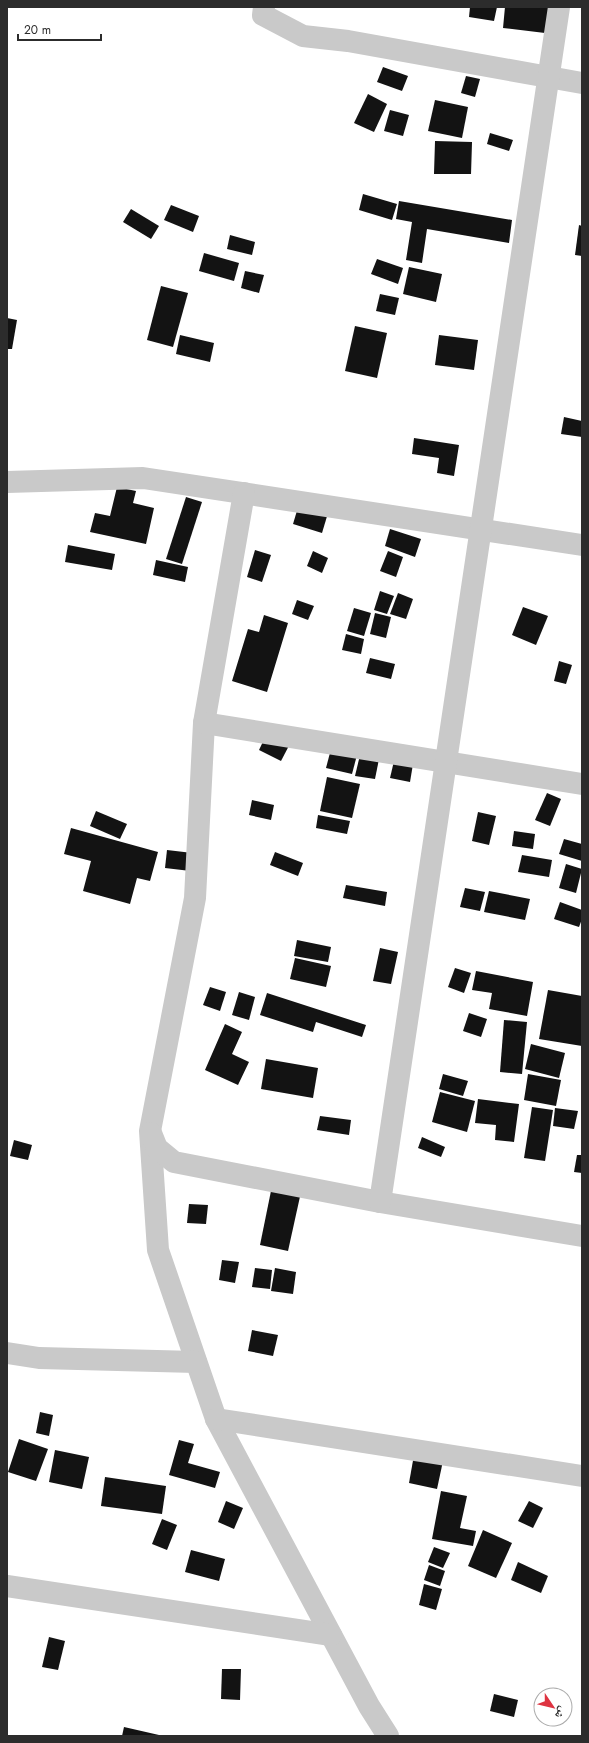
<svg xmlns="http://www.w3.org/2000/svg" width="589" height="1743" font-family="Jost,'Noto Naskh Arabic',sans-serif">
<rect width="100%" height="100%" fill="#fff"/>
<g fill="#131313">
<path d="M470 7H497L494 21 469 17Z"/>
<path d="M505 7H549L545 33 503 28Z"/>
<path d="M383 67 408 76 402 91 377 82Z"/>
<path d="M466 76 480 79 475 97 461 93Z"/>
<path d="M368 94 387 104 374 132 354 123Z"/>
<path d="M435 100 468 107 462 138 428 131Z"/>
<path d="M390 110 409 115 403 136 384 131Z"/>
<path d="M490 133 513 140 509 151 487 144Z"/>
<path d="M435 141 472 142 471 174H434Z"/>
<path d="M363 194 397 204 392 220 359 210Z"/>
<path d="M399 201 512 220 509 243 427 229 422 263 406 260 412 222 396 219Z"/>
<path d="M171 205 199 216 193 232 164 220Z"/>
<path d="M131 209 159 226 151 239 123 222Z"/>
<path d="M579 225 582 226V256L575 255Z"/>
<path d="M230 235 255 242 252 255 227 249Z"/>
<path d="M204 253 239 263 234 281 199 271Z"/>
<path d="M377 259 403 268 398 284 371 274Z"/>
<path d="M409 267 442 274 436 302 403 294Z"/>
<path d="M245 271 264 275 259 293 241 288Z"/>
<path d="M161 286 188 293 173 347 147 340Z"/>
<path d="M380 294 399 298 395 315 376 311Z"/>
<path d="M7 318 17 320 12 349H7Z"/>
<path d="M355 326 387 333 377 378 345 371Z"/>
<path d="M180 335 214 343 210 362 176 354Z"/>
<path d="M439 335 478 340 474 370 435 365Z"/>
<path d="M564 417 582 421V437L561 434Z"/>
<path d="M414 438 459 445 454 476 437 473 439 458 412 454Z"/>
<path d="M117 487 136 491 133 503 154 508 146 544 90 532 95 513 110 516Z"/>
<path d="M186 497 202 502 182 564 166 559Z"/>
<path d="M299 504 328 513 322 533 293 524Z"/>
<path d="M390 529 421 539 415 557 385 546Z"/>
<path d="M68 545 115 554 112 570 65 562Z"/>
<path d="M255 550 271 555 262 582 247 577Z"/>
<path d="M313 551 328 558 322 573 307 566Z"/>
<path d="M388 551 403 557 396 577 380 571Z"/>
<path d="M156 560 188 567 185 582 153 575Z"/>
<path d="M380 591 394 596 387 614 374 610Z"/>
<path d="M398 593 413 599 406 619 390 614Z"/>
<path d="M297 600 314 606 308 620 292 614Z"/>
<path d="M523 607 548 616 536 645 512 635Z"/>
<path d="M354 608 371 613 364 636 347 631Z"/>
<path d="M375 613 391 617 386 638 370 634Z"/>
<path d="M264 615 288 623 267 692 232 681 248 629 259 632Z"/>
<path d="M346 634 364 639 361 654 342 650Z"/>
<path d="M370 658 395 664 391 679 366 673Z"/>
<path d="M559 661 572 665 566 684 554 681Z"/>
<path d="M271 725 294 736 281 761 259 750Z"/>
<path d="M331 749 357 755 352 774 326 768Z"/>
<path d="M360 755 379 759 375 779 355 776Z"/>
<path d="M394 761 413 764 410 782 390 778Z"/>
<path d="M327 777 360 784 352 818 320 811Z"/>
<path d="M547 793 561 799 550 826 535 820Z"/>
<path d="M252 800 274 805 271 820 249 815Z"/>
<path d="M96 811 127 824 120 839 90 826Z"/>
<path d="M478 812 496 816 489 845 472 841Z"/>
<path d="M318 815 350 821 347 834 316 828Z"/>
<path d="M71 828 158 852 150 881 137 878 130 904 83 891 91 861 64 854Z"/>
<path d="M514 831 535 834 533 849 512 846Z"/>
<path d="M564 839 582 844V861L559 854Z"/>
<path d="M167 850 201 854 199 872 165 868Z"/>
<path d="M275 852 303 863 298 876 270 865Z"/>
<path d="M522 855 552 860 549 877 518 872Z"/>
<path d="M566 864 582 869 576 893 559 888Z"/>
<path d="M346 885 387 892 385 906 343 898Z"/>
<path d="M465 888 485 892 480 911 460 907Z"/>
<path d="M489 891 530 899 525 920 484 912Z"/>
<path d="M560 902 582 910V919L579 927 554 919Z"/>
<path d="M297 940 331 947 328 962 294 956Z"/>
<path d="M380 948 398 952 391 984 373 981Z"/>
<path d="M295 958 331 966 326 987 290 979Z"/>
<path d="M455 968 471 973 464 993 448 987Z"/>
<path d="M476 971 533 982 527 1016 489 1009 492 993 472 990Z"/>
<path d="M210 987 226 992 220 1011 203 1005Z"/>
<path d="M548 990 582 996V1046L539 1039Z"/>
<path d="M239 992 255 997 249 1020 232 1015Z"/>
<path d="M267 993 366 1025 362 1037 316 1022 313 1032 260 1015Z"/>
<path d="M469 1013 487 1019 481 1037 463 1031Z"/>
<path d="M504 1020 527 1022 522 1074 500 1072Z"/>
<path d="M225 1024 242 1032 232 1054 249 1062 238 1085 205 1070Z"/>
<path d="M531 1044 565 1053 559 1078 525 1069Z"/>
<path d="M266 1059 318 1068 313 1098 261 1089Z"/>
<path d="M443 1074 468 1081 463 1096 439 1089Z"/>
<path d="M528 1074 561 1080 556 1106 524 1100Z"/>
<path d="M440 1092 475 1101 467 1132 432 1122Z"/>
<path d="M478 1099 519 1104 514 1142 495 1140 496 1125 475 1123Z"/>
<path d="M532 1107 553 1110 545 1161 524 1158Z"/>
<path d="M555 1108 578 1111 574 1129 553 1126Z"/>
<path d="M320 1116 351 1120 349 1135 317 1130Z"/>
<path d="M422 1137 445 1147 441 1157 418 1148Z"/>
<path d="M14 1140 32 1145 28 1160 10 1156Z"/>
<path d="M577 1155H582V1173L574 1172Z"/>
<path d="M272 1186 301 1192 288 1251 260 1245Z"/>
<path d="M189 1204 208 1205 206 1224 187 1223Z"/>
<path d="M222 1260 239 1262 235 1283 219 1280Z"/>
<path d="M255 1268 272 1270 270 1289 252 1287Z"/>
<path d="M275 1268 296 1272 293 1294 271 1291Z"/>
<path d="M252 1330 278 1335 273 1356 248 1351Z"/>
<path d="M40 1412 53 1415 49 1436 36 1433Z"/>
<path d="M19 1439 48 1449 36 1481 8 1472Z"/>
<path d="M179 1440 194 1444 188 1463 220 1472 215 1488 169 1475Z"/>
<path d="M55 1450 89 1457 82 1489 49 1482Z"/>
<path d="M414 1455 443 1461 437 1489 409 1483Z"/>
<path d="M105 1477 166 1486 162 1514 101 1506Z"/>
<path d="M441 1491 467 1496 460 1528 476 1531 473 1546 432 1539Z"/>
<path d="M226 1501 243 1508 234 1529 218 1522Z"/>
<path d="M529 1501 543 1508 533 1528 518 1521Z"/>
<path d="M162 1519 177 1525 167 1550 152 1544Z"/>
<path d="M483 1530 512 1543 496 1578 468 1566Z"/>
<path d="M434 1547 450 1553 443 1568 428 1562Z"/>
<path d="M191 1550 225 1559 219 1581 185 1572Z"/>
<path d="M518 1562 548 1576 541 1593 511 1580Z"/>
<path d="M429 1565 445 1571 440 1586 424 1580Z"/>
<path d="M424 1584 442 1589 436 1610 419 1605Z"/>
<path d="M49 1637 65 1641 58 1670 42 1667Z"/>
<path d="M222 1669H241L240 1700 221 1699Z"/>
<path d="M494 1694 518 1700 514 1717 490 1711Z"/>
<path d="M124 1727 159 1735V1736H122Z"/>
</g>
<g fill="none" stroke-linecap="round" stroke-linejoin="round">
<g stroke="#c9c9c9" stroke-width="22">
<path d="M264 7 263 15 303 36 348 41 582 83"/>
<path d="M7 482 143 478 582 545"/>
<path d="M244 493 204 723 195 898 150 1131 158 1250 216 1419 369 1706 388 1736"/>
<path d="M204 723 582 784"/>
<path d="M151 1133 157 1148 174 1162 380 1202 582 1236"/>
<path d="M380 1202 559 7"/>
<path d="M7 1353 39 1358 196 1362"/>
<path d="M216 1419 582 1476"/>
<path d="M7 1586 331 1635"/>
</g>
</g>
<rect width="589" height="1743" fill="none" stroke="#2c2c2c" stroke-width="16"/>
<g transform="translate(553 1707) rotate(125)"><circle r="19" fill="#ffffff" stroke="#ababab"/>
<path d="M0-3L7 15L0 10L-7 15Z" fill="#de3341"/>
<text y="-6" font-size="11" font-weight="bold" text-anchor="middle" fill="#2c2c2c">ش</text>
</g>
<path d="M18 34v6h83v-6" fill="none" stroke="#2c2c2c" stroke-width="2"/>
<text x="24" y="34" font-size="12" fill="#2c2c2c" stroke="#ffffff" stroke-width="3" paint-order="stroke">20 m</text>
</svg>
